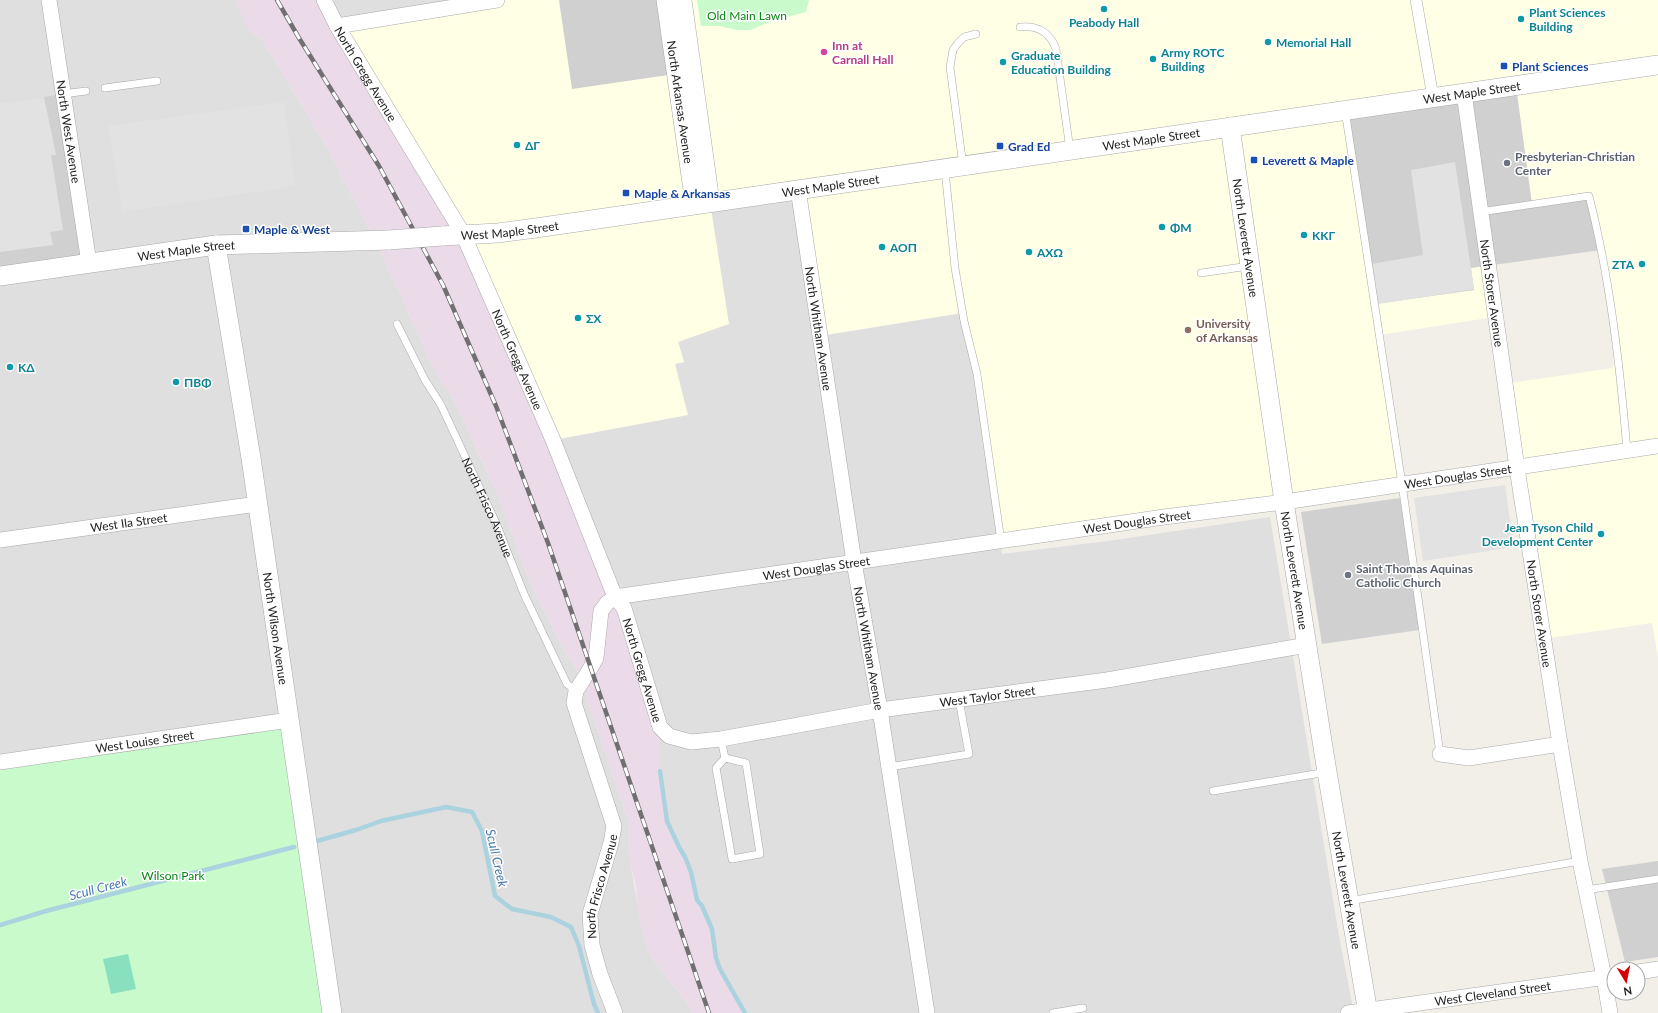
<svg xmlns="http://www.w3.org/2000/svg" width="1658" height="1013" font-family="Lato,sans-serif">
<rect width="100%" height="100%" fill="#f2efe9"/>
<g fill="#e0dfdf">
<path d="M0 0H236L252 33 262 39 331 154 379 248 434 369 455 402 501 502 520 557 532 586 562 646 578 672 629 822 630 861 643 934 650 954 662 972 685 1000 692 1013H332L0 762V276L49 96 0 103Z"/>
<path d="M324 0H497L337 26Z"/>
<path d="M798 189 962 313 977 374 1002 554 1115 540 1270 517 1339 936 1354 1013H745L720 969 716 958 712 929 702 906 697 900 691 872 685 857 679 847 667 821 660 771V727L553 440 687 415 675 363 684 362 678 341 710 202Z"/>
</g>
<path fill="#ebdbe8" d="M236 0H324L463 234 615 597 660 727V771L667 821 679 847 685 857 691 872 697 900 702 906 712 929 716 958 720 969 745 1013H692L685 1000 662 972 650 954 643 934 639 917 636 887 630 861 629 822 578 672 562 646 532 586 520 557 501 502 455 402 434 369 379 248 331 154 262 39 252 33 245 24Z"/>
<path fill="#ffffe5" d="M497 0H559L572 88 666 0H1658V657L1652 623 1543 639 1504 384 1613 368 1616 314 1601 250 1533 204 1433 97 1474 290 1471 268 1488 265 1495 317 1379 335 1402 484 1001 541 977 374 962 313 820 336 798 189 710 202 729 324 678 342 684 362 675 364 688 415 553 440 463 234 337 26Z"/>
<g fill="#d0d0d0">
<path d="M559 0H666L675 74 572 89Z"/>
<path d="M1516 86 1532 204 1589 196 1601 250 1471 268 1474 290 1375 304 1345 110Z"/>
<path d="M63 94 89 263 0 276V103Z"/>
<path d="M1400 498 1419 630 1322 644 1301 512Z"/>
<path d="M1658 861V957L1625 962 1602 869Z"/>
</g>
<g fill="#c8facc">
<path d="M697 0H809L806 12 772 21 750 30H737L720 26H701Z"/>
<path d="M289 720 332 1013H0V762Z"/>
</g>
<path fill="#88e0be" d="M128 954 136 989 111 994 103 959Z"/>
<g fill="#e2e2e2">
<path d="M44 97 56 155H51L63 230 50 232 53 245 0 252V103Z"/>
<path d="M284 102 295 186 122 212 108 126Z"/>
<path d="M1455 162 1474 289 1378 304 1372 264 1423 255 1411 170Z"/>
<path d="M1505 485 1514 547 1423 561 1414 498Z"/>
</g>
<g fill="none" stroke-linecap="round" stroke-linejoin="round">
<g stroke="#aad3df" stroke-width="4.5">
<path d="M660 771 667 821 679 847 685 857 691 872 697 900 702 906 712 929 716 958 720 969 745 1013"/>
<path d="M317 841 356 830 381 821 446 807 472 812 482 831 495 896 512 909 551 917 571 927 579 946 594 1004 598 1013"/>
<path d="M0 925 46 911 294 847"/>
</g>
<g stroke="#a9a9a9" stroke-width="8">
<g id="service">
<path d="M1020 27C1037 25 1050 32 1056 49L1070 150"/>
<path d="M105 88 157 81"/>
<path d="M63 94 86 91"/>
<path d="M1345 110 1402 484 1440 754"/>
<path d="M963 166 950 67 953 50 958 43 964 37 976 34"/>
<path d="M945 170 955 268 964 321 977 374 1001 541"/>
<path d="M1480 212 1589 196C1610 278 1620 366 1627 451"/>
<path d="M1201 273 1249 266"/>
<path id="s1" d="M397 324 425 380 441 405 496 523 524 594 567 684 576 691"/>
<path d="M721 739 725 758"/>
<path d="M725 758 746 763 760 854 732 859 716 768Z"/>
<path d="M889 767 969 754 959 700"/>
<path d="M1213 791 1327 772"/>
<path d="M1586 890 1658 879"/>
<path d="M1349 901 1580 861"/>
<path d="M1053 1013 1083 1008"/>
</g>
</g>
<g stroke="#a9a9a9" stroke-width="12">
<path id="pedestrian" d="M1416 0 1433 97"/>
</g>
<g stroke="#a9a9a9" stroke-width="16">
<g id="minor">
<path id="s2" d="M49 0 89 263"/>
<path id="s3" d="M324 0 337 26 463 234 553 440 615 597 624 608 660 727 669 736 691 742 721 739 880 710 1107 680 1307 645"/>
<path d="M337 26 497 0"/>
<path id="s4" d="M1464 93 1517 468 1560 744 1580 861 1604 977 1610 1013"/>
<path id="s5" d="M798 189 854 562 880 710 927 1013"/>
<path id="s6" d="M0 540 257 504"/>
<path d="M1440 754 1469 758 1560 744"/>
<path id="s7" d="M0 762 289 720"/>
<path d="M1638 972 1658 969"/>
<path id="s8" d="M615 1013 600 974 592 945 590 914 611 843 614 826 574 703 576 691 590 669 596 658 601 611 607 603 615 597 1164 517 1284 502 1658 446"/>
<path id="s9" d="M1348 1013 1614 976"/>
</g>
</g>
<g stroke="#a9a9a9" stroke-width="20">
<g id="tertiary">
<path id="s10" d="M666 0 695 204"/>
<path d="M682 0 710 202"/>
<path id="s11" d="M1230 127 1284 502 1327 772 1368 1013"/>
<path id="s12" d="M442 236 498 233 536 228 1658 65"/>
<path id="s13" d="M216 245 251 458 332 1013"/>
<path id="s14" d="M0 276 216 245 389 240"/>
</g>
</g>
<use href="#service" stroke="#fff" stroke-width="7"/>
<use href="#pedestrian" stroke="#fff" stroke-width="11"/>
<use href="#minor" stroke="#fff" stroke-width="15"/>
<use href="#tertiary" stroke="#fff" stroke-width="19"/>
<g stroke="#707070" stroke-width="4.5">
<path id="rail" d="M277 0 299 38 379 166 443 285 496 406 548 543 709 1013"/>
</g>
<use href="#rail" stroke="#fff" stroke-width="3" stroke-dasharray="9" stroke-linecap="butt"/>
<g stroke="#a9a9a9" stroke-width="20" stroke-linecap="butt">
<path id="tertiary-bridge" d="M389 240 442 236"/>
</g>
<use href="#tertiary-bridge" stroke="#fff" stroke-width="19"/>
</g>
<g fill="#0f9aa8" stroke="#fff" stroke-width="1.5">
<circle cx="1104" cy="9" r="4"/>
<circle cx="1521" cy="19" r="4"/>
<circle cx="1268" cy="42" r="4"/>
<circle cx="1153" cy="59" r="4"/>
<circle cx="1003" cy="62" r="4"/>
<circle cx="517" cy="145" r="4"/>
<circle cx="1162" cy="227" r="4"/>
<circle cx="1304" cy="235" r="4"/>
<circle cx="882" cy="247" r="4"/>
<circle cx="1029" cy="252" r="4"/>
<circle cx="1642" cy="264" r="4"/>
<circle cx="578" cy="318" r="4"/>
<circle cx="10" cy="367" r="4"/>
<circle cx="176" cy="382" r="4"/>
<circle cx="1601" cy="534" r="4"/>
</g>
<circle fill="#d1479c" stroke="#fff" stroke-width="1.5" cx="824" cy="52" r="4"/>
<g fill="#1a4fb4" stroke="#fff" stroke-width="1.5">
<rect x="1500" y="62" width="8" height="8" rx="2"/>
<rect x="996" y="142" width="8" height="8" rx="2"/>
<rect x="1250" y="156" width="8" height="8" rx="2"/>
<rect x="622" y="189" width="8" height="8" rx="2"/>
<rect x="242" y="225" width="8" height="8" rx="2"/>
</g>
<g fill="#6b7280" stroke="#fff" stroke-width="1.5">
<circle cx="1507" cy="163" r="4"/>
<circle cx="1348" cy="575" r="4"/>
</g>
<circle fill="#8d6e63" stroke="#fff" stroke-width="1.5" cx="1188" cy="330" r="4"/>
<g text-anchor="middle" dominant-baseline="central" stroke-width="3" stroke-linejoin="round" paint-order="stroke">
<g font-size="12" font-weight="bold" fill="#0d838f" stroke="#fff" text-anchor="start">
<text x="1529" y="12">Plant Sciences<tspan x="1529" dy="14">Building</tspan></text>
<text x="1104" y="22" text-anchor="middle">Peabody Hall</text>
<text x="1276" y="42">Memorial Hall</text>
<text x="1161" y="52">Army ROTC<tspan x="1161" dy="14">Building</tspan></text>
<text x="1011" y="55">Graduate<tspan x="1011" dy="14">Education Building</tspan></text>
<text x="525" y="145">ΔΓ</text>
<text x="1170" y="227">ΦΜ</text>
<text x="1312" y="235">ΚΚΓ</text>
<text x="890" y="247">ΑΟΠ</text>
<text x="1037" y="252">ΑΧΩ</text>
<text x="1634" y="264" text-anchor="end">ΖΤΑ</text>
<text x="586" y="318">ΣΧ</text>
<text x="18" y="367">ΚΔ</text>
<text x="184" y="382">ΠΒΦ</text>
<text x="1593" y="527" text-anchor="end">Jean Tyson Child<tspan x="1593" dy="14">Development Center</tspan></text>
</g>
<g font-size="12" fill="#0c8416" stroke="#fff">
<text x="747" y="15">Old Main Lawn</text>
<text x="173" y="875">Wilson Park</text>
</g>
<g font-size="12" font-weight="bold" fill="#b23c85" stroke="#fff" text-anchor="start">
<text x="832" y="45">Inn at<tspan x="832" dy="14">Carnall Hall</tspan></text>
</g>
<g font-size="12" font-weight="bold" fill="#164399" stroke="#fff" text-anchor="start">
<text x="1512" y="66">Plant Sciences</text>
<text x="1008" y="146">Grad Ed</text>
<text x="1262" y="160">Leverett &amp; Maple</text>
<text x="634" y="193">Maple &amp; Arkansas</text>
<text x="254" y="229">Maple &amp; West</text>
</g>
<g font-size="12" fill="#222" stroke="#fff">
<text stroke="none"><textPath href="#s3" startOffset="85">North Gregg Avenue</textPath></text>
<text stroke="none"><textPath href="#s12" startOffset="1040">West Maple Street</textPath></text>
<text stroke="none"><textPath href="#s10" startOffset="103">North Arkansas Avenue</textPath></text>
<text stroke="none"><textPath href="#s2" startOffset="133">North West Avenue</textPath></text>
<text stroke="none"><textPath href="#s12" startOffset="716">West Maple Street</textPath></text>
<text stroke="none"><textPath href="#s12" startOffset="392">West Maple Street</textPath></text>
<text stroke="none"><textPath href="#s12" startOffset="68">West Maple Street</textPath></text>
<text stroke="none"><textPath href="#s11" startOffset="112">North Leverett Avenue</textPath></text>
<text stroke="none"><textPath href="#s14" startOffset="188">West Maple Street</textPath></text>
<text stroke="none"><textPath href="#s4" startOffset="202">North Storer Avenue</textPath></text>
<text stroke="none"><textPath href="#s5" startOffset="141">North Whitham Avenue</textPath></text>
<text stroke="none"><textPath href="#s3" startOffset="409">North Gregg Avenue</textPath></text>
<text stroke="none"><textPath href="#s8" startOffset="1293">West Douglas Street</textPath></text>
<text stroke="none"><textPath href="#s1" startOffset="205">North Frisco Avenue</textPath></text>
<text stroke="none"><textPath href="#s8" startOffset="969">West Douglas Street</textPath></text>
<text stroke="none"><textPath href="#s6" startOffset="130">West Ila Street</textPath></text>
<text stroke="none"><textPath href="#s8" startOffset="645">West Douglas Street</textPath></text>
<text stroke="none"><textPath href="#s11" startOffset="448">North Leverett Avenue</textPath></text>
<text stroke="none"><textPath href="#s4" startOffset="526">North Storer Avenue</textPath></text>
<text stroke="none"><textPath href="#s13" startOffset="388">North Wilson Avenue</textPath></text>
<text stroke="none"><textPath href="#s5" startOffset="465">North Whitham Avenue</textPath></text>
<text stroke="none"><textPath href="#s3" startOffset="745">North Gregg Avenue</textPath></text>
<text stroke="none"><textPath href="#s3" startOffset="1140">West Taylor Street</textPath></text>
<text stroke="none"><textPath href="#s7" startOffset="146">West Louise Street</textPath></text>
<text stroke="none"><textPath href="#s8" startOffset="132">North Frisco Avenue</textPath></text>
<text stroke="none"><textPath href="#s11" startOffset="772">North Leverett Avenue</textPath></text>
<text stroke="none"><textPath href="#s9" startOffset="146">West Cleveland Street</textPath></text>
</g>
<g font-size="12" font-weight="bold" fill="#5b616d" stroke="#fff" text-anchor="start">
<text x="1515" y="156">Presbyterian-Christian<tspan x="1515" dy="14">Center</tspan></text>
<text x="1356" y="568">Saint Thomas Aquinas<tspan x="1356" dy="14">Catholic Church</tspan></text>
</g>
<g font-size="12" font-weight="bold" fill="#785e54" stroke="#fff" text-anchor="start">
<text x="1196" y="323">University<tspan x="1196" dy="14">of Arkansas</tspan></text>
</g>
<g font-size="13" font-style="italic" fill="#4a7aab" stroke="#fff">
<text transform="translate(497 858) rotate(77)">Scull Creek</text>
<text transform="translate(98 888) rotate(-15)">Scull Creek</text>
</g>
</g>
<g transform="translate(1626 981) rotate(170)"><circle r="19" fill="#ffffff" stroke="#a7a7a7"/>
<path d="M0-3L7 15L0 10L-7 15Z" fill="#d40000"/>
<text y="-6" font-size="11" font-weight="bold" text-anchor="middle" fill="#222222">N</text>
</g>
</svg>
